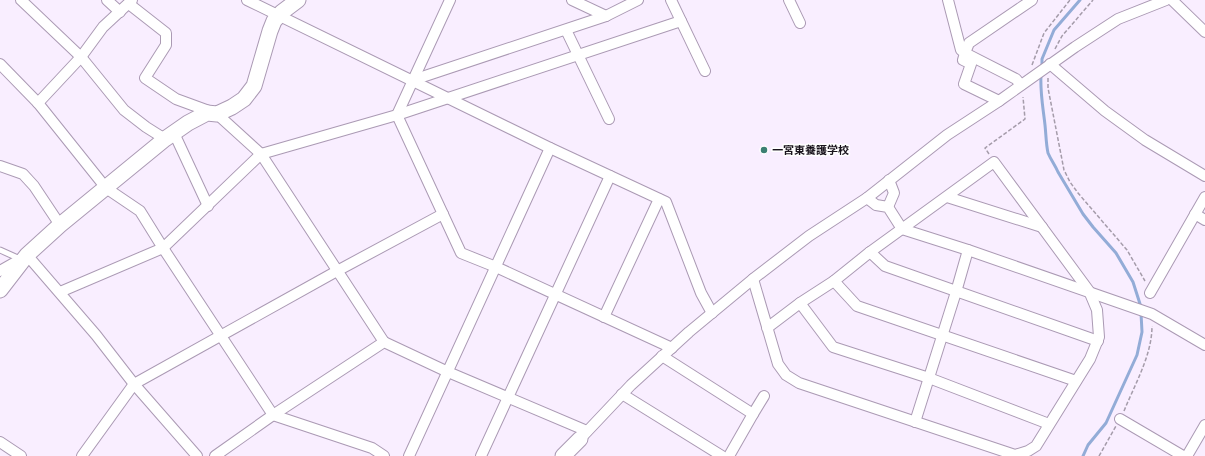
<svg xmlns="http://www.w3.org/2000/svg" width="1205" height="456" font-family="Signika,'Noto Sans JP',sans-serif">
<rect width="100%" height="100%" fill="#f9eeff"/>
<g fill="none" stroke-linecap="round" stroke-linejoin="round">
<g stroke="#93acd7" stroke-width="3">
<path d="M1042 67V59L1054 30 1080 0"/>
<path d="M1041 75C1040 93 1043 107 1045 125 1046 134 1046 144 1048 153 1051 160 1055 165 1058 172L1083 214 1093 227 1116 253 1133 282 1141 307"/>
<path d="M1083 456 1088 445 1106 423 1137 355 1142 332 1141 313"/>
</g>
<g stroke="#ab9ab4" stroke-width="7">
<path id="lane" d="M0 250 20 259"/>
</g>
<g stroke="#ab9ab4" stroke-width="12">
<g id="street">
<path d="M21 0 81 57 124 110 146 127 165 139"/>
<path d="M107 0 120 12"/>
<path d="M247 0 550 148 666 202 701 293 712 313"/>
<path d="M450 0 397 115 461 253 496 267 672 348"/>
<path d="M572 0 606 16"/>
<path d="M671 0 705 71"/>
<path d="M789 0 800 23"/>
<path d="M948 0 961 50 965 53 963 60 971 64 964 84 999 101"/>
<path d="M1172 0 1205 32"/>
<path d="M129 4 166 33V45L145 78 176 99 217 114 261 154 384 342"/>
<path d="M566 30 609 119"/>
<path d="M0 64 38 103 106 188 140 211 163 248 273 415 372 448 384 456"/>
<path d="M1050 64 1105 111 1145 140 1205 176"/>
<path d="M413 80 606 16 638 0"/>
<path d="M1021 85 1016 79 965 53 969 43 1032 0"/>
<path d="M38 103 81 57 103 27 132 0"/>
<path d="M174 133 208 206"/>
<path d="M0 166 23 174 34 186 60 225"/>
<path d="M947 197 1042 227"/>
<path d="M867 198 876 205 888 207 902 229 968 250 1152 314 1205 345"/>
<path d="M888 207 894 193 889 180"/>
<path d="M1195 214 1205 220"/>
<path d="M870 252 885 266 1098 341"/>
<path d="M27 255 96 335 134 384 197 456"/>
<path d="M0 271 21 259"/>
<path d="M753 279 778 364 786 375 799 383 1015 455 1028 451 1036 446 1090 359 1099 337 1097 310 1089 291 994 162 870 252 834 281 800 303 767 328"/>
<path d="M834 281 857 306 1076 381"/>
<path d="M60 292 163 248 261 154 397 115 681 21"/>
<path d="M1150 293 1205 197"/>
<path d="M800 303 833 347 929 378 1049 424"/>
<path d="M604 317 659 199"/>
<path d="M662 356 753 414 729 456"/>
<path d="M622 394 722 456"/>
<path d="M753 414 764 396"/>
<path d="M1120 419 1183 456"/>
<path d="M915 422 956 292 968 250"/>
<path d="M580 439 631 385 689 332 753 279 809 236 867 198 947 135 999 101 1075 47 1118 19 1166 0"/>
<path d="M0 442 21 456"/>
<path d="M82 456 134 384 337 271 443 214"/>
<path d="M215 456 273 415 384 342 448 372 587 431"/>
<path d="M409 456 550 148"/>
<path d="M481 456 610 176"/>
<path d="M1187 456 1205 425"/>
</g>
</g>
<g stroke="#ab9ab4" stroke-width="17">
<g id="secondary">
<path d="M0 290 27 255 60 225 165 139 188 123 207 113 217 114 232 107 244 99 254 86 270 31 274 21 282 12 298 0"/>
<path d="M563 456 580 439"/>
</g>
</g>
<g stroke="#a59caa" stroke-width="1.5" stroke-dasharray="4 2" stroke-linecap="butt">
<path d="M1055 49 1062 36 1093 0"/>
<path d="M1032 65 1044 33 1070 0"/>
<path d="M1048 78V88L1064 170 1070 182 1078 193 1127 250 1145 281"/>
<path d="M989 154 985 148 1025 119 1023 97"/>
<path d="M1124 411C1135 384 1152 355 1152 326"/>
<path d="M1099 456 1116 426"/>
</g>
<use href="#lane" stroke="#fff" stroke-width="5"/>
<use href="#street" stroke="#fff" stroke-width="10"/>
<use href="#secondary" stroke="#fff" stroke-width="15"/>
</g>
<circle fill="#3b7f72" stroke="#fff" stroke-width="1.5" cx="764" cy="150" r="4"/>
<g text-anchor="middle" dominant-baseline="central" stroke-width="3" stroke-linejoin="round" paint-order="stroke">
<g font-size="11" font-weight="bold" fill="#19131c" stroke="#fff" text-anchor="start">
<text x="772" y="150">一宮東養護学校</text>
</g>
</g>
</svg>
